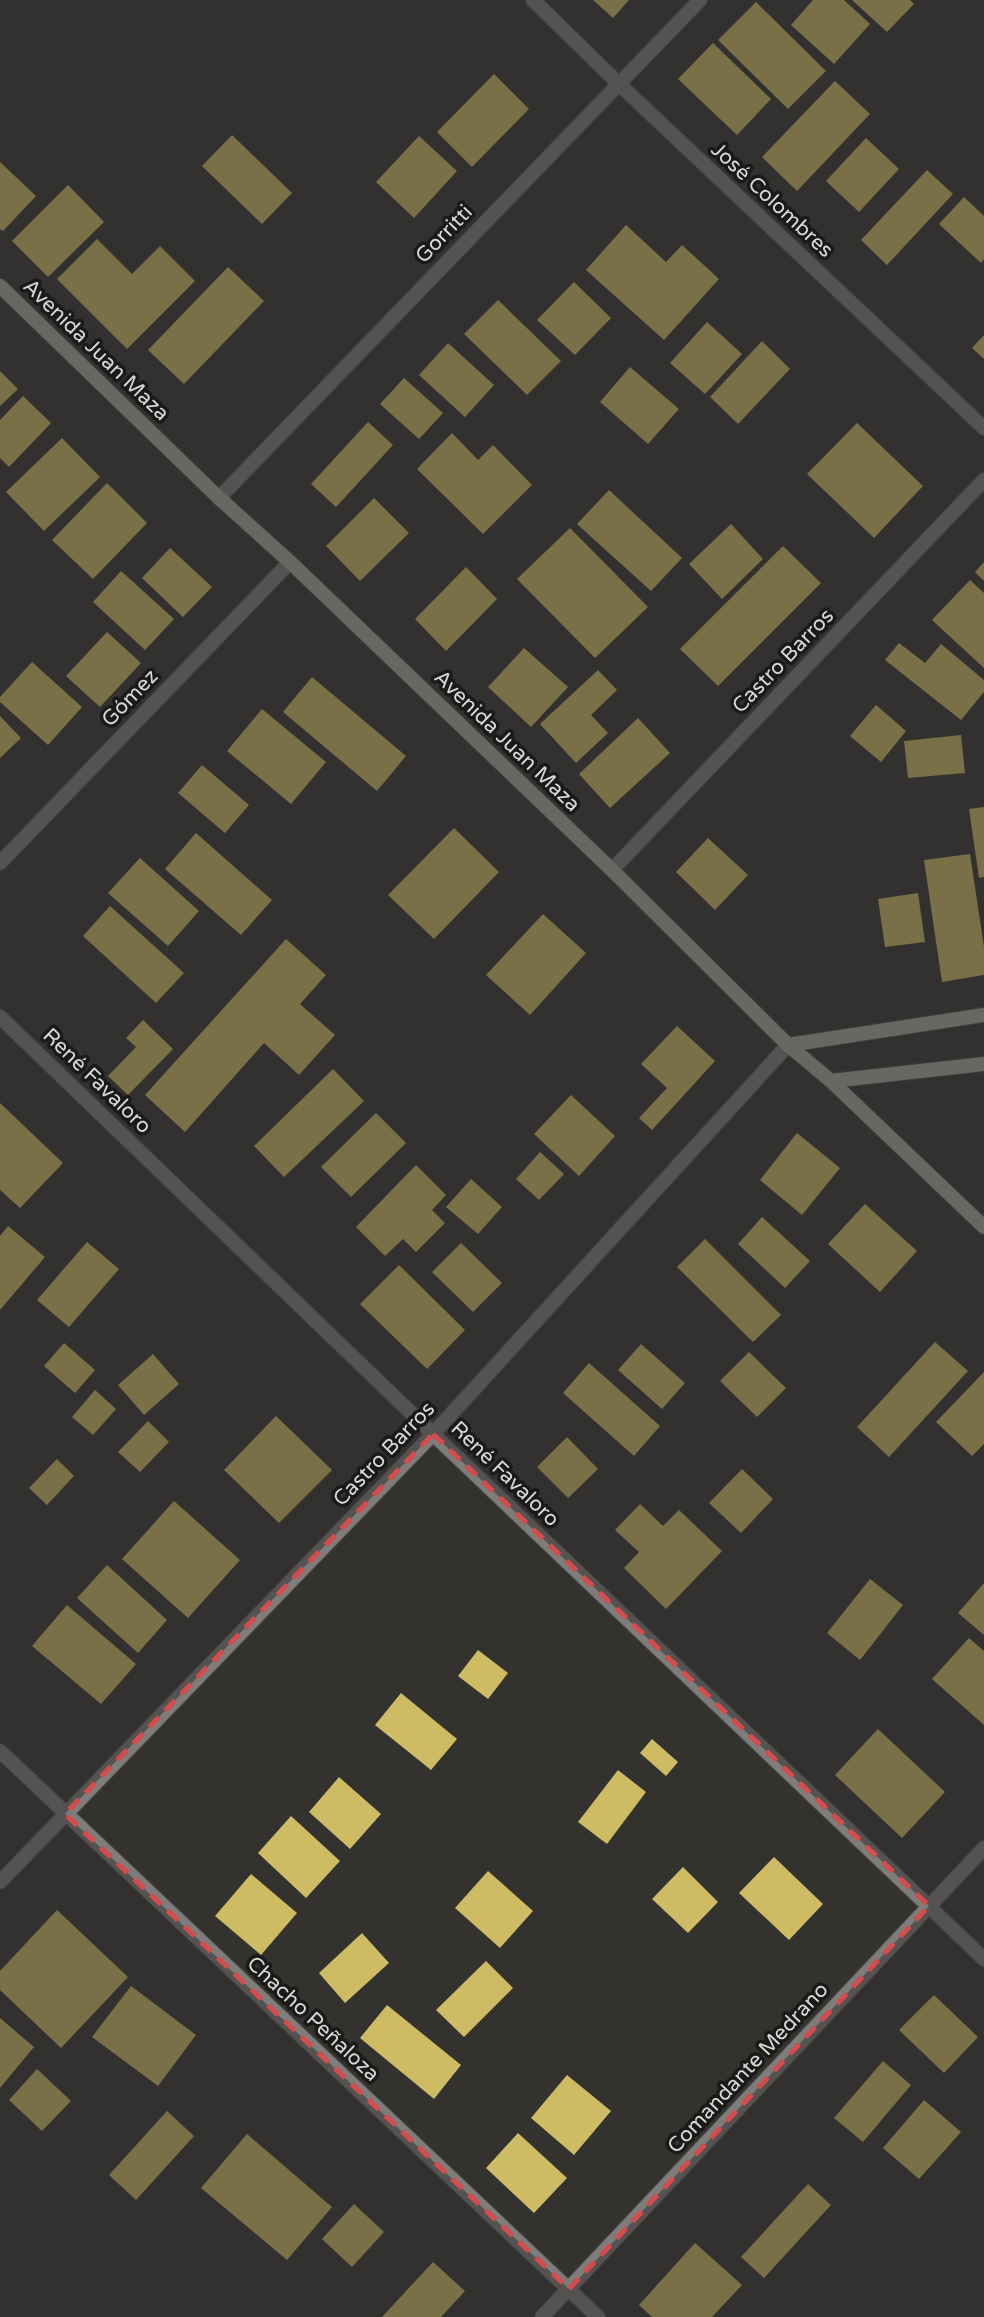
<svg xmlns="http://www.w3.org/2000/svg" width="984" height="2317" font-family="'Varela Round',sans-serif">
<rect width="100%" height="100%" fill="#33322f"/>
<g fill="#cebc65">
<path d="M593 0H629L613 18Z"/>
<path d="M813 0H844L870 24 834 64 791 25Z"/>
<path d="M852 0H910L914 4 887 32Z"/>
<path d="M756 2 826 71 788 109 718 40Z"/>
<path d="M713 43 771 99 737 135 678 79Z"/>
<path d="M494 74 529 109 472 167 437 132Z"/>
<path d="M835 81 870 114 797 191 762 157Z"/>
<path d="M232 135 292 193 262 224 202 166Z"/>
<path d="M419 136 457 171 414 218 376 182Z"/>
<path d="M866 138 899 169 859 212 826 181Z"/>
<path d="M0 162 36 196 3 231 0 229Z"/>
<path d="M927 170 953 194 887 265 861 240Z"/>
<path d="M68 185 104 222 48 277 12 241Z"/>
<path d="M964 197 984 216V259L981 263 939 224Z"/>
<path d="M626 225 666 262 682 245 719 279 664 340 586 270Z"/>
<path d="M97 239 132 274 160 246 195 281 127 349 57 279Z"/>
<path d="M228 267 264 301 184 384 148 350Z"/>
<path d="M574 282 611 318 575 355 537 320Z"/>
<path d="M498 300 561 361 527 395 464 334Z"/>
<path d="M707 322 742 354 705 394 670 363Z"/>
<path d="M984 335V359L972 348Z"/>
<path d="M762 341 790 369 738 424 710 397Z"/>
<path d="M448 343 494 385 465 417 419 375Z"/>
<path d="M630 367 679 409 648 444 600 402Z"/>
<path d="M0 371 18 389 0 406Z"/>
<path d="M404 378 443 413 419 439 380 404Z"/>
<path d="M23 396 51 423 9 467 0 458V420Z"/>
<path d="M368 422 393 445 336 507 311 484Z"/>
<path d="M857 423 923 486 874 538 807 474Z"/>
<path d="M452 433 478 460 493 445 532 485 483 534 417 469Z"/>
<path d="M62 438 100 477 44 531 6 492Z"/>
<path d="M107 483 147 523 93 579 52 540Z"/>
<path d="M609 490 682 558 651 591 577 524Z"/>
<path d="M374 498 409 533 360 581 326 546Z"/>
<path d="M731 524 763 559 722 599 689 564Z"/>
<path d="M570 528 648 607 595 658 517 579Z"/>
<path d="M783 546 821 583 718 686 680 649Z"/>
<path d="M170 548 212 587 183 617 142 578Z"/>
<path d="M984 562V581L975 572Z"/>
<path d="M466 567 497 599 446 651 415 619Z"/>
<path d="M121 571 174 619 145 650 93 602Z"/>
<path d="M970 580 984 593V668L932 620Z"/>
<path d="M107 632 141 663 100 707 66 676Z"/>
<path d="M899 643 925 663 941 644 984 680V692L961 720 885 660Z"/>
<path d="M524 648 568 687 531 727 488 687Z"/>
<path d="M32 662 82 707 48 745 0 702V697Z"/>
<path d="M598 670 617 690 591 715 608 733 576 763 540 724Z"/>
<path d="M312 677 406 756 377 791 283 712Z"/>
<path d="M876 705 906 731 881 762 850 736Z"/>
<path d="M262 709 326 762 291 804 227 751Z"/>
<path d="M0 716 21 738 0 758Z"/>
<path d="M638 718 670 753 610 808 579 774Z"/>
<path d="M961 735 965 773 908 778 904 741Z"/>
<path d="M202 765 249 805 225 833 178 793Z"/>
<path d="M984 807V877L979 878 969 809Z"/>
<path d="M454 828 499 872 434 939 388 895Z"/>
<path d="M196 833 272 900 241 935 165 869Z"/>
<path d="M708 838 748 875 715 910 676 872Z"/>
<path d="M970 854 984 947V975L942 982 924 860Z"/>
<path d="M140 858 199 911 168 946 108 893Z"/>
<path d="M918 893 925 942 885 947 878 899Z"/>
<path d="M110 906 184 973 156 1003 83 936Z"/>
<path d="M543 914 586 953 530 1015 486 975Z"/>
<path d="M286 939 326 975 300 1004 335 1035 299 1075 264 1043 185 1132 145 1095Z"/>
<path d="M143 1020 173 1049 128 1095 108 1076 136 1047 126 1038Z"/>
<path d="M677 1026 715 1061 652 1130 639 1118 667 1088 641 1064Z"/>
<path d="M333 1069 364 1101 284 1177 254 1146Z"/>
<path d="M571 1095 615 1136 579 1176 534 1134Z"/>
<path d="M0 1103 63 1163 20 1208 0 1190Z"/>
<path d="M376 1113 406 1143 351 1197 321 1167Z"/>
<path d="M797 1133 840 1168 802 1215 760 1180Z"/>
<path d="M540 1152 564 1174 539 1200 516 1179Z"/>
<path d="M416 1165 446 1195 432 1210 445 1223 416 1252 403 1239 385 1256 356 1227Z"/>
<path d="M471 1179 502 1207 478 1234 446 1207Z"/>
<path d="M865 1204 917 1251 880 1292 828 1244Z"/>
<path d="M762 1217 810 1261 785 1288 738 1244Z"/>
<path d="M8 1226 45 1257 0 1310V1236Z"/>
<path d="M705 1239 781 1315 753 1342 677 1267Z"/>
<path d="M87 1242 119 1269 69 1327 37 1300Z"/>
<path d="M461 1243 502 1283 473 1312 432 1272Z"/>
<path d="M399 1265 465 1330 427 1369 360 1304Z"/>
<path d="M935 1342 968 1371 889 1457 857 1427Z"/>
<path d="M64 1343 95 1370 75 1393 44 1366Z"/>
<path d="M641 1344 685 1383 662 1409 618 1370Z"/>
<path d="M749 1352 786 1388 757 1417 720 1381Z"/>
<path d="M153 1354 179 1384 144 1415 118 1385Z"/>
<path d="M589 1363 660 1426 634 1456 563 1393Z"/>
<path d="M984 1372V1444L972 1456 936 1422Z"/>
<path d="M95 1390 116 1409 93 1435 72 1417Z"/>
<path d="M276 1416 332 1470 279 1523 224 1470Z"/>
<path d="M148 1421 169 1442 140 1472 118 1452Z"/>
<path d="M567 1437 598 1469 568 1498 537 1467Z"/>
<path d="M57 1459 74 1476 47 1505 29 1488Z"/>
<path d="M742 1469 773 1499 741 1533 709 1503Z"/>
<path d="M174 1501 240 1560 188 1618 122 1559Z"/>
<path d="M640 1504 663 1526 679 1510 722 1551 666 1609 624 1568 639 1552 615 1530Z"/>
<path d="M107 1565 167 1620 138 1653 77 1598Z"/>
<path d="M870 1579 903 1605 860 1660 827 1633Z"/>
<path d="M984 1583V1635L958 1613Z"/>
<path d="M67 1605 136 1664 101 1704 32 1646Z"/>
<path d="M969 1638 984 1651V1725L932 1679Z"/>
<path d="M478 1650 508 1673 488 1699 458 1676Z"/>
<path d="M401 1693 457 1739 431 1770 375 1725Z"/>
<path d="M878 1729 945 1792 902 1838 835 1775Z"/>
<path d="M652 1739 678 1762 666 1776 640 1753Z"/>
<path d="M618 1770 646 1792 607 1844 578 1822Z"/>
<path d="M339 1777 381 1814 350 1849 309 1812Z"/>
<path d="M291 1816 340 1861 306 1898 258 1853Z"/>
<path d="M774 1857 823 1904 789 1940 739 1893Z"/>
<path d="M683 1867 718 1902 688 1933 652 1899Z"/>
<path d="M488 1871 533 1911 500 1948 455 1908Z"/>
<path d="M251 1874 297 1913 261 1955 215 1916Z"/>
<path d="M57 1910 128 1977 61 2048 0 1990V1971Z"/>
<path d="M362 1933 389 1963 345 2003 319 1973Z"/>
<path d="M486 1961 513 1988 464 2037 436 2010Z"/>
<path d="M131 1986 196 2035 158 2086 92 2037Z"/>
<path d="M934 1995 978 2037 944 2073 899 2030Z"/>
<path d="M387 2005 461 2065 434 2099 360 2038Z"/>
<path d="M0 2018 34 2047 0 2088Z"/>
<path d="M883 2061 911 2085 863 2142 834 2118Z"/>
<path d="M37 2069 71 2101 42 2131 9 2100Z"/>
<path d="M567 2075 611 2111 574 2155 531 2118Z"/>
<path d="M924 2100 961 2132 919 2179 883 2148Z"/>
<path d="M167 2111 194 2136 136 2200 109 2175Z"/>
<path d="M518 2133 567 2178 534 2213 486 2168Z"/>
<path d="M247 2134 332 2207 287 2260 201 2188Z"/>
<path d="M808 2184 831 2205 764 2278 741 2257Z"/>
<path d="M354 2204 384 2232 352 2267 322 2239Z"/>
<path d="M695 2243 742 2285 712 2317H652L639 2305Z"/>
<path d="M433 2262 465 2291 441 2317H382Z"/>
</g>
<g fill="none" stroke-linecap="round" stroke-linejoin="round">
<g stroke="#51504d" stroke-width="16">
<g id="minor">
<path d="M533 0 619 84 984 428"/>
<path d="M219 498 700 0"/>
<path d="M0 863 290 562"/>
<path d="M612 870 984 480"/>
<path d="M0 1017 433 1434 984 1959"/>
<path d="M0 1751 598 2317"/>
<path d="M0 1882 433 1434 788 1045"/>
<path d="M542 2317 984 1848"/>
</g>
</g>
<g stroke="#51504d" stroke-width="16">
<g id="secondary">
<path d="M0 286 219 498 290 562 612 870 788 1045 831 1081 984 1227"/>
<path d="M788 1045 984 1015"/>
<path d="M831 1081 984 1064"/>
</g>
</g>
<use href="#minor" stroke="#7e7d7b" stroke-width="14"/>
<use href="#secondary" stroke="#a8a8a5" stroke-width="14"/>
</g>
<path d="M0 0H984V2317H0ZM433 1434 929 1906 569 2289 65 1814Z" fill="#33322f" fill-opacity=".55" fill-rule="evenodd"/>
<path fill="none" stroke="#d64b4b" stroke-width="5" stroke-dasharray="14 9" stroke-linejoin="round" d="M433 1434 929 1906 569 2289 65 1814Z"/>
<g text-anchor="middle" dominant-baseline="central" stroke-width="7" stroke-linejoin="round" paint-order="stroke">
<g font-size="21" fill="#d8d8d6" stroke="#1a1a18">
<text transform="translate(772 200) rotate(43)">José Colombres</text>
<text transform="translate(444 234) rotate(-46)">Gorritti</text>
<text transform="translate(96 350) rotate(44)">Avenida Juan Maza</text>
<text transform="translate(783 661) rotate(-46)">Castro Barros</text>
<text transform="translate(130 698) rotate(-46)">Gómez</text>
<text transform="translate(507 741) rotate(44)">Avenida Juan Maza</text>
<text transform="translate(97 1081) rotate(44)">René Favaloro</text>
<text transform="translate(384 1454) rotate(-46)">Castro Barros</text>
<text transform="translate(505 1474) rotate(44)">René Favaloro</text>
<text transform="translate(313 2019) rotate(43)">Chacho Peñaloza</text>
<text transform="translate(748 2068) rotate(-47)">Comandante Medrano</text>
</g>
</g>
</svg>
